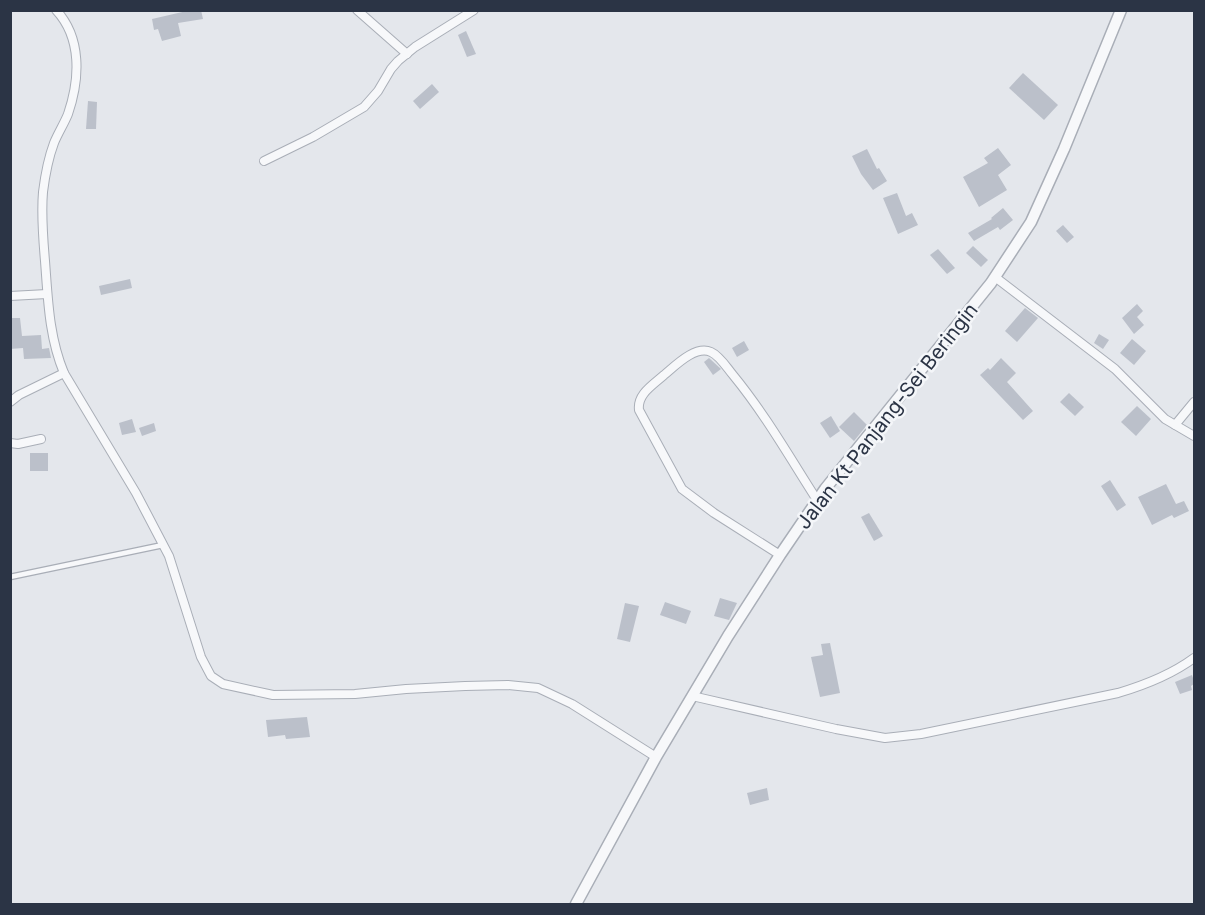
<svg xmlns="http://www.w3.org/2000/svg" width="1205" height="915" font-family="Inter,sans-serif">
<rect width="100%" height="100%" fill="#e4e7ec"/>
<g fill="#bbc0ca">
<path d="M191 10H201L203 19 178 23 181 36 162 41 158 29 154 30 152 19Z"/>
<path d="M466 31 476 54 467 57 458 35Z"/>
<path d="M1023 73 1058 105 1044 120 1009 88Z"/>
<path d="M432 84 439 92 420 109 413 101Z"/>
<path d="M88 101 97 102 96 129H86Z"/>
<path d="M998 148 1011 165 998 175 1007 190 979 207 963 177 988 163 984 158Z"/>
<path d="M867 149 877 169 879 168 887 181 873 190 861 174 852 156Z"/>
<path d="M897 193 906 216 912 213 918 225 898 234 883 198Z"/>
<path d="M1003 208 1013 220 1000 230 998 227 974 241 968 233 992 219 991 218Z"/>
<path d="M1063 225 1074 237 1067 243 1056 231Z"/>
<path d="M973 246 988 260 981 267 966 253Z"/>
<path d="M938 249 955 268 947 274 930 255Z"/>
<path d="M130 279 132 288 101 295 99 286Z"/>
<path d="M1137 304 1143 311 1137 317 1144 325 1134 334 1122 318Z"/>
<path d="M1025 308 1038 318 1017 342 1005 331Z"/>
<path d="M10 318H20L22 336 41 335 42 349 49 348 51 358 24 359 23 348 10 349Z"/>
<path d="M1099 334 1109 340 1103 349 1094 343Z"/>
<path d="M1132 339 1146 351 1134 365 1120 353Z"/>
<path d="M744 341 749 350 737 357 732 348Z"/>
<path d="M709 358 721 369 713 375 704 362Z"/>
<path d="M1001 358 1016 373 1007 382 1033 411 1023 420 980 375 988 368 990 370Z"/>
<path d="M1069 393 1084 407 1075 416 1060 402Z"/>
<path d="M1137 406 1151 419 1136 436 1121 422Z"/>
<path d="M854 412 867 425 854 441 839 427Z"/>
<path d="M831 416 840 431 830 438 820 423Z"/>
<path d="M132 419 136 432 122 435 119 423Z"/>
<path d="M154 423 156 431 142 436 139 428Z"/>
<rect x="30" y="453" width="18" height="18"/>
<path d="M1110 480 1126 505 1117 511 1101 486Z"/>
<path d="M1166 484 1176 504 1184 501 1189 511 1174 518 1172 515 1152 525 1138 497Z"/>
<path d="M869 513 883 536 874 541 861 517Z"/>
<path d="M720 598 737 603 729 620 714 616Z"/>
<path d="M665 602 691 611 686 624 660 615Z"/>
<path d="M625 603 639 606 630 642 617 639Z"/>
<path d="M830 643 840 693 820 697 811 657 823 655 821 644Z"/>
<path d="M1192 675 1194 681V684L1191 686 1192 690 1180 694 1175 682Z"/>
<path d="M307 717 310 737 286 739 285 735 268 737 266 720Z"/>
<path d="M767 788 769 800 750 805 747 793Z"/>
</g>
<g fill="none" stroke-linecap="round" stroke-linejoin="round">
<g stroke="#a9aeb7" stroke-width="7">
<path id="service" d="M10 577 163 545"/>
</g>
<g stroke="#a9aeb7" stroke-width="10">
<g id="minor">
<path d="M56 10C82 38 80 79 68 114 64 124 58 133 54 143 48 159 45 176 43 192 41 215 43 238 45 261 48 300 49 337 64 373L136 493 169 556 201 657 211 676 223 684 273 695 355 694 406 689 465 686 508 685 538 688 572 704 656 757"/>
<path d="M357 10 407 54"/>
<path d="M264 161 313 137 364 107 378 91 391 69 398 61 415 47 474 10"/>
<path d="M995 277 1115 369 1165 419 1194 436"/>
<path d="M10 296 47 294"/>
<path d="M10 402 19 395 64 373"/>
<path d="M1175 425 1194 402"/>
<path d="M10 443 18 444 41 439"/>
<path d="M780 555 714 513 682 489 639 410C637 394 653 385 664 375 675 366 695 345 711 352 720 356 727 368 733 375 765 414 790 458 817 500"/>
<path d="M692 696 836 729 885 738 921 734 1118 693C1145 685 1171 675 1194 658"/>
</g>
</g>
<g stroke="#a9aeb7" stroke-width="13">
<path id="tertiary" d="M576 904 656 757 728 636 780 555 825 489 991 283 1031 222 1064 149 1121 10"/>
</g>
<use href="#service" stroke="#f7f8fa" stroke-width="4.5"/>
<use href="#minor" stroke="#f7f8fa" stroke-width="8"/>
<use href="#tertiary" stroke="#f7f8fa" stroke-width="10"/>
</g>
<g text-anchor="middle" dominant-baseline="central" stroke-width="5" stroke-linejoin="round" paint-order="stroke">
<g font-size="20" fill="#2b3445" stroke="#f4f6f9">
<text transform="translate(887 416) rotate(-52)">Jalan Kt Panjang-Sei Beringin</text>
</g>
</g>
<rect width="1205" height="915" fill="none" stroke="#2b3445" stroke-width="24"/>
</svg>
